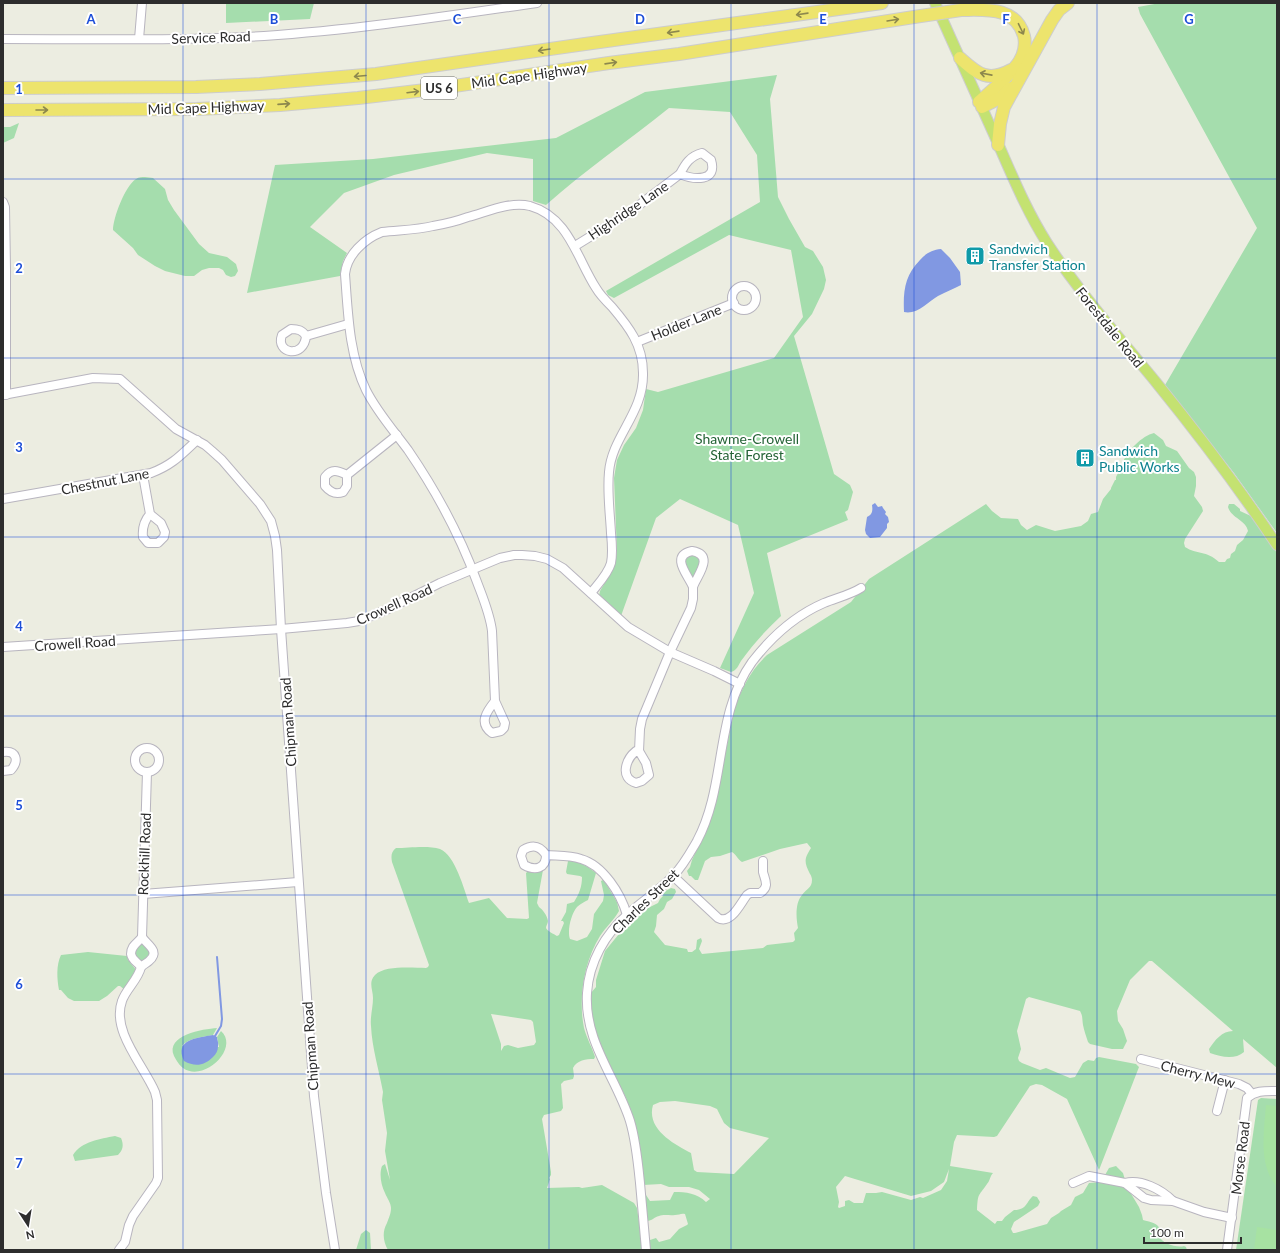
<svg xmlns="http://www.w3.org/2000/svg" width="1280" height="1253" font-family="Lato,sans-serif">
<rect width="100%" height="100%" fill="#ecede1"/>
<g fill="#a5ddad" fill-rule="evenodd">
<path d="M226 3H314L310 19 226 23Z"/>
<path d="M1160 3H1277V533L1234 473 1165 385 1257 228 1140 14 1138 7Z"/>
<path d="M777 75 770 99 778 197 789 219 805 247 813 251 823 267 826 280 824 289 812 314 794 336 834 474 850 485 853 492 848 510 845 512 848 520 767 553 781 616C766 630 753 644 741 661 738 666 737 670 731 672L720 668 754 593 738 525 680 499 656 518 621 616 599 596 600 591 614 567 617 552 614 478 617 460 624 445 636 428 643 410 646 389 658 392 774 358 803 317 791 250 729 235 614 298 608 295 606 291 760 202 757 155 730 112 669 108C628 141 585 170 546 205L533 201V159L487 153 394 175 344 193 310 227 347 253 343 261 340 276 247 293 275 165 373 159 556 138 645 92Z"/>
<path d="M19 123 14 138 3 143V127H10Z"/>
<path d="M145 177 153 178 165 189 168 200 174 210 199 244 209 253 227 257 236 264 238 271 235 276 231 277 226 275 223 270 219 268H209L202 270 194 276H185L165 271 155 266 138 255 133 248 113 230C113 218 125 186 136 179 139 177 142 177 145 177Z"/>
<path d="M1154 433 1163 440 1166 446 1177 451 1189 468 1194 472 1196 477V486L1194 496 1202 507 1203 511 1185 539 1184 543 1185 547C1197 555 1206 550 1219 562H1225L1227 559 1230 558 1231 554 1235 551 1237 545 1243 540 1248 531C1246 520 1231 518 1228 507L1229 504H1234L1240 509V511L1253 517 1277 553V1068L1243 1039 1244 1052C1235 1060 1221 1057 1210 1053L1209 1049C1215 1040 1222 1031 1233 1031L1152 961H1149L1130 980 1117 1011 1118 1021 1123 1029 1127 1041 1123 1049H1112L1090 1044 1088 1042C1086 1036 1084 1030 1083 1025 1082 1019 1083 1016 1080 1011L1029 997 1026 999 1017 1031 1021 1049 1018 1058 1019 1061 1022 1063 1040 1070 1046 1068 1070 1078 1075 1077 1083 1063 1088 1060 1094 1061 1096 1058 1099 1057 1136 1064 1139 1067 1099 1170 1067 1099 1042 1085 1036 1084 1030 1086 997 1136 994 1137 957 1135 954 1142 950 1166 993 1173C990 1176 990 1181 987 1184 978 1197 978 1193 977 1210L995 1224 997 1221H1002L1005 1217 1014 1210C1027 1210 1026 1202 1033 1196L1037 1197 1040 1202 1038 1206 1014 1222 1011 1229 1013 1233H1015L1047 1224 1051 1218 1059 1213 1061 1211 1071 1205 1075 1197 1083 1193 1089 1183 1101 1182 1109 1168 1116 1166 1123 1173 1127 1187 1139 1207 1142 1215 1143 1220C1147 1221 1156 1223 1158 1226 1160 1228 1159 1233 1159 1235 1161 1244 1177 1248 1184 1246L1186 1247 1187 1250H650V1240L656 1238 659 1242 670 1239 679 1229 687 1225 688 1224 685 1214C681 1213 679 1215 675 1215 670 1216 664 1214 659 1216 654 1217 652 1221 647 1221L645 1194 646 1195 650 1201 670 1200 674 1192C686 1192 697 1193 706 1202L710 1199 699 1190 689 1187H669L661 1184 643 1185 637 1136 626 1098 598 1043 590 1013V994L596 987V980L605 951 628 923 640 915 648 908 658 903 660 899 663 896 664 892 671 888 675 889 676 892 672 899 667 902 664 909 657 915 656 926 654 932 665 945 687 949 688 952H692L696 949 697 940 701 938 702 941 699 949 702 954 763 948 767 945 793 942 795 940 794 933 798 928C796 918 795 903 802 895 806 889 812 888 812 880 812 878 811 875 810 874 804 862 804 859 811 848L807 843 780 849 742 862C737 859 737 855 732 852L720 856 711 857 705 861 698 880H695L691 876H689L687 871 690 867 692 860 711 819 716 801 734 710C742 688 750 671 767 655L851 602 869 579 986 504 992 511 1001 518 1018 519 1021 525 1027 530 1036 525 1055 531 1081 526 1088 521 1091 514 1098 512 1103 499 1111 489V488L1115 480H1116V477L1120 469 1127 468 1123 462C1128 450 1142 436 1154 433ZM675 1101 710 1106 717 1109 724 1123 730 1128 769 1138 734 1174 697 1172 694 1170 691 1153C674 1144 646 1129 653 1105L660 1102ZM949 1169 947 1181 941 1190 923 1198 920 1197 911 1200 882 1192 876 1193H866L863 1203H854L849 1200 845 1201V1206L839 1208 838 1207 839 1202 836 1187 845 1176 911 1196 931 1191 944 1182Z"/>
<path d="M690 554 699 557 701 564 693 578 687 570 684 558Z"/>
<path d="M396 848C408 848 428 845 440 849 455 855 464 889 469 903L489 898 507 918 527 919 529 918 526 873 529 870 541 868 543 870 537 903 539 907C543 910 547 915 548 921 548 923 546 926 546 928 547 931 554 934 557 936L559 935 564 923 563 921H561L566 912 567 904 574 902C579 894 582 887 582 877L580 876 567 874 566 872 568 861C576 859 589 867 596 873L588 900C584 902 580 904 577 907 571 914 567 931 570 939L577 941 587 937 592 929 594 914 603 901 604 895 601 881 603 880 605 882 617 902 619 911C614 920 606 927 600 936 584 962 578 998 584 1028 587 1039 592 1047 595 1057L594 1059C586 1059 577 1060 573 1068L574 1076 573 1079 564 1081 561 1084 563 1108 561 1111 544 1115 542 1119 551 1172V1175L549 1178 550 1179 547 1188 579 1187 582 1188 602 1185 634 1203 637 1208 643 1250H388C383 1241 382 1232 387 1223 389 1217 391 1214 391 1208 391 1203 387 1198 385 1193 381 1185 379 1174 382 1166L385 1164 390 1180 385 1151 387 1133 382 1100 383 1092C379 1070 372 1048 371 1026 370 1017 373 1007 373 998 373 990 368 982 375 975 385 965 413 968 426 968L428 967 429 965 392 862C391 856 391 852 396 848ZM491 1014 531 1020 533 1022 536 1042 534 1045 518 1048 508 1045 504 1046 501 1051V1044Z"/>
<path d="M142 944 145 945 150 953 144 961 138 960 136 959 134 951 139 945Z"/>
<path d="M88 952 127 956 128 960 137 971 125 990 120 986H118L107 996 99 1001H74L68 998 61 990H59C57 979 56 965 61 955Z"/>
<path d="M217 1028 213 1035C203 1037 188 1038 182 1046L219 1047 217 1037 221 1031C240 1048 204 1083 183 1068 180 1066 176 1060 174 1056 165 1035 203 1029 217 1028Z"/>
<path d="M1261 1098 1277 1099V1250H1236L1258 1100Z"/>
<path d="M115 1136 121 1138C124 1145 123 1150 118 1155L75 1161 73 1155C82 1141 100 1139 115 1136Z"/>
<path d="M366 1230 370 1233 371 1250H356L361 1234Z"/>
</g>
<g fill="#a7e2a2">
<path d="M1266 1105 1277 1106V1187C1258 1165 1264 1132 1266 1105Z"/>
<path d="M1257 1227 1277 1230V1250H1254Z"/>
</g>
<g fill="#8198e2">
<path d="M941 249 950 258 960 272 961 285C954 289 945 292 938 296 928 302 917 315 904 312 903 291 905 275 920 260 926 253 932 250 941 249Z"/>
<path d="M875 503 878 507 882 506 883 508 886 512 885 514 888 517 889 522 887 524V528L880 537 870 538 866 534 865 530 867 517C872 515 873 511 872 505Z"/>
<path d="M213 1035 217 1037C217 1040 219 1043 218 1046 218 1051 216 1054 213 1057 204 1066 195 1067 184 1061 174 1039 197 1038 213 1035Z"/>
</g>
<g fill="none" stroke-linecap="round" stroke-linejoin="round">
<path stroke="#8198e2" stroke-width="2" d="M215 1036 221 1026 222 1019 217 957"/>
<g stroke="#b8b5bf" stroke-width="10">
<g id="minor">
<path d="M3 39C90 39 177 41 264 36 355 30 446 16 537 3"/>
<path d="M139 39 142 3"/>
<path d="M702 153 711 160C718 182 694 180 680 174 685 164 690 156 702 153Z"/>
<path d="M3 202 5 207 6 270V395"/>
<path d="M575 246 630 212 680 174"/>
<circle cx="744" cy="298" r="12"/>
<path d="M291 329C298 329 302 330 306 336 304 359 275 354 282 335Z"/>
<path d="M306 336 348 324"/>
<path d="M637 342 734 303"/>
<path d="M3 395 93 378 120 379 176 429 205 445 212 451 222 460 260 504 271 521 275 536 277 550 281 629 314 1096 326 1193 335 1250"/>
<path d="M143 475 150 514 161 523 165 532 164 537 158 543H148L143 537C142 528 144 521 150 514"/>
<path d="M347 475C338 471 332 468 325 477V486C330 492 335 495 343 492L347 486V475L397 435"/>
<path d="M3 499 151 473C172 465 180 456 197 440"/>
<path d="M692 551C716 555 696 577 693 587 689 576 669 556 692 551Z"/>
<path d="M3 647 281 629 347 623 359 621 386 610 440 583 500 558 514 555H522L535 556 547 559 563 568 628 627 670 652 714 671 740 684"/>
<path d="M495 701C487 711 478 723 492 733L501 731 504 728 505 723 495 701 492 631C490 614 483 598 477 582 460 535 436 491 408 450 394 431 377 412 366 390 349 355 348 313 345 274 347 255 364 239 382 232 399 230 417 230 433 226 445 224 457 221 468 217 487 212 510 201 530 206 569 217 577 259 596 288 600 295 606 301 612 307 629 327 643 345 643 373 644 413 612 436 609 472 607 492 610 513 611 533 612 543 613 553 611 563 608 574 598 584 591 593"/>
<circle cx="147" cy="760" r="12"/>
<path d="M636 751H639L646 763 649 775 642 781 636 783C619 778 626 759 636 751Z"/>
<path d="M639 751 640 729 642 719 670 652 691 608 693 599V587"/>
<path d="M3 752C17 750 19 761 11 770L3 771"/>
<path d="M546 855C540 846 533 844 523 850L521 856 524 865C535 871 546 869 546 855 558 856 569 855 581 859 603 865 621 894 627 915"/>
<path d="M673 876 718 918C731 925 740 904 747 895L750 893H760C770 887 765 880 763 872 763 868 763 865 763 861"/>
<path d="M143 894 298 882"/>
<path d="M142 937 147 772"/>
<path d="M142 937C146 944 161 951 149 961 147 963 144 964 141 967 138 962 132 961 131 954 131 945 138 943 142 937Z"/>
<path d="M1141 1059 1239 1084 1247 1088 1252 1094"/>
<path d="M1217 1111 1225 1080"/>
<path d="M1073 1183 1089 1176 1125 1183 1144 1198 1151 1200 1173 1201 1204 1212 1232 1218"/>
<path d="M1125 1183C1141 1179 1161 1189 1173 1201"/>
<path d="M119 1250 125 1242 129 1225 133 1216 156 1183 158 1178 157 1100 155 1092C144 1066 111 1031 122 1001 126 989 138 980 141 967"/>
<path d="M646 1250C644 1228 642 1206 640 1183 638 1163 636 1141 630 1121 616 1077 584 1042 587 993 589 962 605 934 628 914 642 901 659 891 673 876 683 866 690 853 697 841 727 785 714 715 752 662 772 636 794 616 824 603 836 598 850 595 861 588"/>
<path d="M1227 1250 1247 1098C1256 1090 1266 1091 1277 1091"/>
</g>
</g>
<g stroke="#cdcdcd" stroke-width="12">
<path id="major" d="M935 3C955 48 976 94 996 139 1012 175 1026 210 1047 243 1079 292 1118 336 1155 381 1198 434 1239 488 1277 545"/>
</g>
<g stroke="#cdcdcd" stroke-width="14">
<g id="highway">
<path d="M961 10C985 10 1016 6 1024 36 1026 44 1024 55 1019 62 1008 78 993 89 979 102"/>
<path d="M960 58C977 73 987 83 1011 70"/>
<path d="M3 88 196 87 260 84 376 74 585 44 882 3"/>
<path d="M982 107 1002 97 1011 88"/>
<path d="M3 110 197 109 280 105 358 98 434 89 609 63 679 54 914 17"/>
<path d="M998 145 1000 124 1004 107 1052 20 1059 10 1068 3"/>
</g>
</g>
<use href="#minor" stroke="#fff" stroke-width="8"/>
<use href="#major" stroke="#c4e271" stroke-width="10"/>
<use href="#highway" stroke="#ede46d" stroke-width="12"/>
<g stroke="#cdcdcd" stroke-width="14" stroke-linecap="butt">
<path id="highway-bridge" d="M914 17 961 10"/>
</g>
<use href="#highway-bridge" stroke="#ede46d" stroke-width="12"/>
</g>
<defs><path id="oneway-shaft" d="M-6 0H5M1.5-3L5.5 0L1.5 3" fill="none" stroke-width="1.6" stroke-linecap="round" stroke-linejoin="round"/></defs>
<g stroke="#8d884d">
<use href="#oneway-shaft" transform="translate(802 14) rotate(172)"/>
<use href="#oneway-shaft" transform="translate(893 20) rotate(-9)"/>
<use href="#oneway-shaft" transform="translate(1021 29) rotate(64)"/>
<use href="#oneway-shaft" transform="translate(673 32) rotate(172)"/>
<use href="#oneway-shaft" transform="translate(544 50) rotate(171)"/>
<use href="#oneway-shaft" transform="translate(611 63) rotate(-8)"/>
<use href="#oneway-shaft" transform="translate(986 74) rotate(-169)"/>
<use href="#oneway-shaft" transform="translate(360 76) rotate(175)"/>
<use href="#oneway-shaft" transform="translate(413 92) rotate(-7)"/>
<use href="#oneway-shaft" transform="translate(284 104) rotate(-4)"/>
<use href="#oneway-shaft" transform="translate(42 110)"/>
</g>
<path fill="none" stroke="#1d4ed8" stroke-width="1" stroke-opacity="0.55" d="M183 3V1250M366 3V1250M549 3V1250M731 3V1250M914 3V1250M1097 3V1250M3 179H1277M3 358H1277M3 537H1277M3 716H1277M3 895H1277M3 1074H1277"/>
<defs>
<g id="building-square" transform="scale(1)"><rect x="-9" y="-9" width="18" height="18" rx="4" fill="#0f9aa8" stroke="#fff"/><path d="M-4-6H4V6H1V3H-1V6H-4ZM-2.5-4.3h1.7v1.8h-1.7ZM.8-4.3h1.7v1.8H.8ZM-2.5-1h1.7V.8h-1.7ZM.8-1h1.7V.8H.8Z" fill="#fff"/></g>
</defs>
<g fill-rule="evenodd">
<use href="#building-square" x="975" y="256"/>
<use href="#building-square" x="1085" y="458"/>
</g>
<g text-anchor="middle" dominant-baseline="central" stroke-width="4" stroke-linejoin="round" paint-order="stroke">
<rect fill="#fff" stroke="#6c6c6c" stroke-width="1" x="421" y="77" width="36" height="22" rx="3"/>
<g font-size="13" font-weight="bold" fill="#2d2d2d">
<text x="439" y="88">US 6</text>
</g>
<g font-size="14" fill="#2d2d2d" stroke="#fff">
<text transform="translate(211 37) rotate(-2)">Service Road</text>
<text transform="translate(529 75) rotate(-8)">Mid Cape Highway</text>
<text transform="translate(206 107) rotate(-2)">Mid Cape Highway</text>
<text transform="translate(628 210) rotate(-34)">Highridge Lane</text>
<text transform="translate(686 322) rotate(-22)">Holder Lane</text>
<text transform="translate(1110 327) rotate(51)">Forestdale Road</text>
<text transform="translate(105 481) rotate(-11)">Chestnut Lane</text>
<text transform="translate(394 604) rotate(-24)">Crowell Road</text>
<text transform="translate(75 643) rotate(-4)">Crowell Road</text>
<text transform="translate(288 722) rotate(-94)">Chipman Road</text>
<text transform="translate(144 854) rotate(-88)">Rockhill Road</text>
<text transform="translate(645 901) rotate(-44)">Charles Street</text>
<text transform="translate(310 1046) rotate(-94)">Chipman Road</text>
<text transform="translate(1198 1074) rotate(14)">Cherry Mew</text>
<text transform="translate(1240 1158) rotate(-83)">Morse Road</text>
</g>
<g font-size="14" fill="#0d838f" stroke="#fff" text-anchor="start">
<text x="989" y="248">Sandwich<tspan x="989" dy="16">Transfer Station</tspan></text>
<text x="1099" y="450">Sandwich<tspan x="1099" dy="16">Public Works</tspan></text>
</g>
<g font-size="14" fill="#246336" stroke="#fff">
<text x="747" y="438">Shawme-Crowell<tspan x="747" dy="16">State Forest</tspan></text>
</g>
</g>
<g font-size="13" text-anchor="middle" font-weight="bold" fill="#1d4ed8" stroke="#fff" stroke-width="4" stroke-linejoin="round" paint-order="stroke">
<text x="91" y="24">A</text>
<text x="274" y="24">B</text>
<text x="457" y="24">C</text>
<text x="640" y="24">D</text>
<text x="823" y="24">E</text>
<text x="1006" y="24">F</text>
<text x="1189" y="24">G</text>
<text x="19" y="94">1</text>
<text x="19" y="273">2</text>
<text x="19" y="452">3</text>
<text x="19" y="631">4</text>
<text x="19" y="810">5</text>
<text x="19" y="989">6</text>
<text x="19" y="1168">7</text>
</g>
<rect width="1280" height="1253" fill="none" stroke="#2d2d2d" stroke-width="8"/>
<g transform="translate(28 1225) rotate(168)" stroke="#ffffff" stroke-width="3" paint-order="stroke">
<path d="M0-3L7 15L0 10L-7 15Z" fill="#2d2d2d"/>
<text y="-6" font-size="11" font-weight="bold" text-anchor="middle" fill="#2d2d2d">N</text>
</g>
<path d="M1144 1237v6h97v-6" fill="none" stroke="#2d2d2d" stroke-width="2"/>
<text x="1150" y="1237" font-size="12" fill="#2d2d2d" stroke="#ffffff" stroke-width="3" paint-order="stroke">100 m</text>
</svg>
